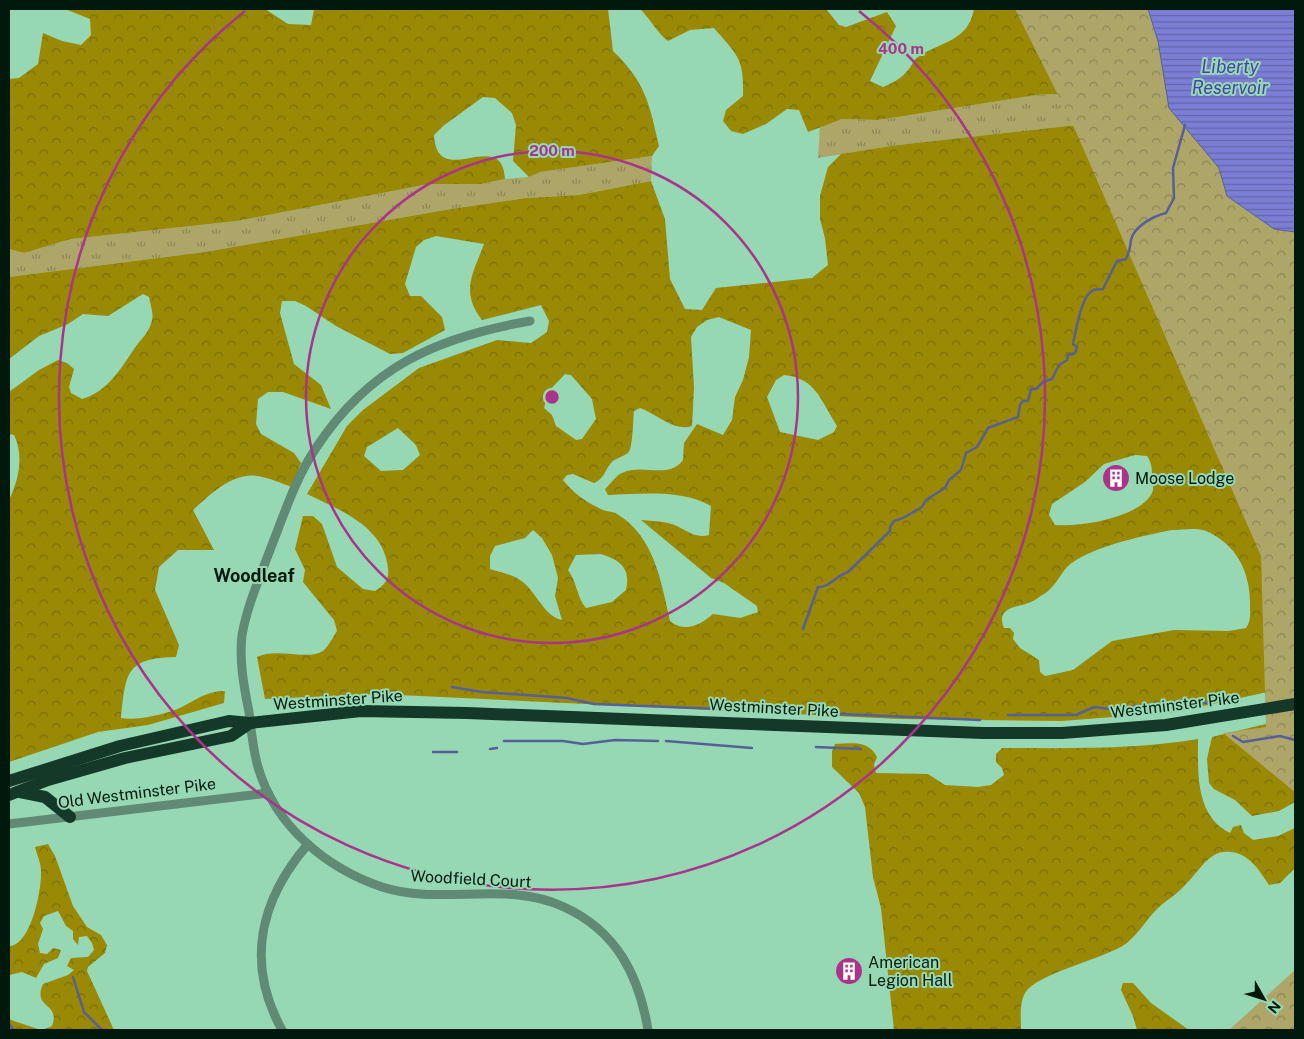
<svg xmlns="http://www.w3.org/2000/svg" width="1304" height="1039" font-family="'Public Sans',sans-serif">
<defs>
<pattern id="grass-tufts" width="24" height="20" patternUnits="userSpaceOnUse" patternTransform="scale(1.25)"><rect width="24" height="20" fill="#aea569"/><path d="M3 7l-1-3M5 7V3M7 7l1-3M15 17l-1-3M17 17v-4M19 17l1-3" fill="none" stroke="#8b8655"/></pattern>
<pattern id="forest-crowns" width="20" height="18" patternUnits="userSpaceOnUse" patternTransform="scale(1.25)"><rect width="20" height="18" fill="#998905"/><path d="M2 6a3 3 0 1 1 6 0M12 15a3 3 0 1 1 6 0" fill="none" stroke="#7a6f05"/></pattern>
<pattern id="park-crowns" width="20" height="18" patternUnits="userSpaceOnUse" patternTransform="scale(1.25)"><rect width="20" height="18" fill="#aea569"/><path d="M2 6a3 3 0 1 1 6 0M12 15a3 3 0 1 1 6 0" fill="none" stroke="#8b8655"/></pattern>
<pattern id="water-rules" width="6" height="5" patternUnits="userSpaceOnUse" patternTransform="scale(1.25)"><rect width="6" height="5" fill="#7b7ed4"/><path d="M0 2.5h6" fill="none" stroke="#6266aa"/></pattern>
</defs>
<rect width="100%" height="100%" fill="#96d7b4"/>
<g fill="url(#grass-tufts)">
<path d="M1103 91 1086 124 898 145 818 158 820 127 842 119 878 120 1037 95Z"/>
<path d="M652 156 651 181 579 195 526 198 451 209 205 252 9 277V249L24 253 71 239 237 221 429 184H481L505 179 529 177 540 172Z"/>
</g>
<g fill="url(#forest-crowns)" fill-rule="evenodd">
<path d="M65 9H265L288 24 311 25 314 9H608L613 51C646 83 649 103 659 146L652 156 540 172 529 177 513 161 516 125 512 113 495 98 483 97 443 126 434 135C437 192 502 125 505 179L481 184H429L237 221 71 239 24 253 9 249V79L19 78 38 64 43 33 62 41 81 45 91 35 90 19Z"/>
<path d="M640 9H826L839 25 846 27 887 12 896 26 870 81 883 87C893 83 902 78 908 70 912 66 913 60 918 57 941 41 968 42 974 9H1148L1103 91 1037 95 878 120 842 119 808 132 799 110 787 109 766 124 743 134 731 131 723 121 726 110 743 96C744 58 738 56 714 28L690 30 668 41C656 32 651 19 640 9Z"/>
<path d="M1169 108 1295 686 1176 712 1062 721 899 719 378 694 265 699 257 657C277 647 308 661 323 651 328 647 333 637 337 631L334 620 303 582 305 570 295 549 303 516H313L322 524 337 567 363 589 375 591C388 583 390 577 387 562 380 525 338 509 307 494L347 426 363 410 419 368 497 340 531 343 547 332 549 321 541 305 482 320C460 291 473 274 484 244L436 236 424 240 416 247 405 284 410 296H421L442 317 445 330 403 353 390 354 336 326 306 306 295 301H282L280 313 294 364 321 385 331 409 283 392H268L258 399 256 424 261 434 294 453 301 463 292 487C281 483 269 478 258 476 232 472 210 495 193 510L214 550H178L159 567 155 590 179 645 176 657C125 658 126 673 121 718 136 721 168 714 182 707 197 699 207 691 225 691L224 703 148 725 98 732 9 762V500C19 480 24 455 14 435L9 434V392L39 370 58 360 67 363 74 369 69 387 71 393 82 399C107 392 120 370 134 349 140 340 150 332 152 320 154 313 150 304 149 297L143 294 108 316 83 314 68 324 39 336 9 359V277L205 252 451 209 526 198 579 195 651 181 665 219 670 279 685 309 702 310 716 288 812 278 828 265 825 238 820 219V196L828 167 841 154 898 145 1086 124ZM719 317 751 330 749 357 743 380 735 397 732 420 723 435 697 424 684 443 683 460C669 480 642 463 622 473 616 475 610 485 605 489L608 495C642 494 681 489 711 506L709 535C693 540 683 526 668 523 659 521 650 521 641 520L711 578 724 583 757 606 758 612 740 618 713 614C701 625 684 633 670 621 661 582 655 537 617 514 613 511 607 512 603 510 586 502 574 494 563 480L567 475 573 474 594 483C604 479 605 470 611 463 615 458 623 457 628 453 633 449 633 419 634 411L640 408C657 414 674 432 692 426L694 388 691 337 697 327 707 320ZM565 374 571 375 592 399 596 419 582 439 576 440 556 426 552 415 544 408 549 391ZM784 375C816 378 821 401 837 426L834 432 818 440 780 432 767 397 776 380ZM398 428 416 445 420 455 403 470 381 471 364 456 367 447ZM1135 455 1147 456C1152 463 1152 469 1152 478 1153 483 1154 489 1152 493 1139 518 1080 527 1055 525L1049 515 1052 504 1085 482 1104 464ZM533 530 542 538 552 555 558 578 555 596 562 620C543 616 536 590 520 580 512 574 499 572 490 569V556L495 546 525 538ZM1172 530C1182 530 1197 527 1206 531 1237 544 1251 574 1250 606 1250 614 1251 621 1246 628L1229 631 1174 630 1112 641 1073 670 1045 676 1040 672 1039 660 1020 648 1013 639 1014 633 1010 628H1004C995 606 1018 608 1031 602 1036 600 1040 596 1044 594 1055 587 1059 576 1067 567 1086 548 1145 535 1172 530ZM601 554C620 560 631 568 626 590L612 602 586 608C577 598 577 582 568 570L576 555Z"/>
<path d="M1295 717V802L1279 811 1252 816 1235 800 1214 789 1209 783 1207 759 1212 737Z"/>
<path d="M1198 739C1198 772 1195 816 1230 833L1233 827 1241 825 1244 833 1253 840 1278 836 1295 828V868L1280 883 1269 885C1258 868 1246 849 1223 852 1207 854 1197 874 1186 884 1178 894 1166 900 1157 909 1147 919 1138 934 1127 943 1105 959 1037 973 1025 993 1019 1004 1021 1019 1021 1030H894L881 908 873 877 865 807 859 793 832 767V751L835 744C851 743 869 740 877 757L874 765 876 773 928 774 945 785 978 787 991 785 1004 775 1002 768 996 762V754L1002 748C1067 748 1133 750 1198 739Z"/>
<path d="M48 844 55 856 73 906 87 927 101 935 107 945 105 953 88 967 87 971 114 1030H42L52 1026C61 1002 32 1009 43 984L68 975 74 970 67 966 71 958 88 957 94 950 92 943 87 936 79 937 78 945 73 939V931L66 926 58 911 44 916 40 923 43 929 38 944 40 953 47 954 53 948 61 950 58 958 44 964 36 978 22 972 9 975V946C31 946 42 889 41 871 41 863 37 855 35 847Z"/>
<path d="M1123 983H1133L1151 1003 1189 1030H1137L1133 1016 1121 990Z"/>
<path d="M9 1018 11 1020 41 1030H9Z"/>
</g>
<g fill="url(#park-crowns)">
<path d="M1015 9H1295V792L1223 733 1266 727 1261 556 1073 125Z"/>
<path d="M1295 970V1030H1229Z"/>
</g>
<path fill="url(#water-rules)" stroke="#566098" d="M1148 9H1295V232L1274 229 1227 196 1219 168 1169 108 1158 41Z"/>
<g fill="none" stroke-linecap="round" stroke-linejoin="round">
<g stroke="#566098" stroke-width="2.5">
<path d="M803 629 818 587C829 588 837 575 848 572L890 531V527L894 521C905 519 912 512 922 507L926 500 945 488 949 480 961 470 966 453 977 447 988 428 1018 417 1020 405 1023 401H1028L1031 389H1036L1043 382 1052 379 1059 365 1067 360 1068 355 1075 353 1077 347 1073 344C1076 331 1081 297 1092 291 1095 288 1099 290 1103 289L1117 261 1126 259C1130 251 1130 248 1131 240 1134 226 1154 216 1166 213L1174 198 1173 168 1185 125"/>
<path d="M452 687 482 692 567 698 594 704 797 712"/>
<path d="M840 714 980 720"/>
<path d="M1008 715H1076L1094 707 1110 709 1183 701 1208 703"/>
<path d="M1233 736 1243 742 1280 736 1295 740"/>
<path d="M504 741H563L583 744 615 740 658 741"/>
<path d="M666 741 752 748"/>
<path d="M816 747 861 749"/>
<path d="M490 749 497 748"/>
<path d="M433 752H457"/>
<path d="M73 977 84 1012 102 1030"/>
<path d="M9 1024 14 1030"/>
</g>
<g stroke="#608a73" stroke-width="9">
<path d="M530 321C437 337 369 367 316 448 295 479 284 515 270 550 260 577 247 606 242 635 239 661 244 687 249 712 251 730 253 750 258 767 275 826 326 868 382 887 441 906 507 880 564 907 617 931 639 976 648 1030"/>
<path d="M9 824 268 793"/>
<path d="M282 1030C245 963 260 900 308 844"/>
</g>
<g stroke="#153928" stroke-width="12">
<path d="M9 781 120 746 229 721 250 723 361 711 467 713 983 733H1062L1166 725 1295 704"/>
<path d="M20 792 45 797 70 817"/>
<path d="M9 795 48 780 125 758 231 736 250 723"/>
</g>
</g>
<g fill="none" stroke="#ab348b" stroke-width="2.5">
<circle cx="552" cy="397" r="246"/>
<path d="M859 11A493 493 0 1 1 245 11"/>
</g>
<defs>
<g id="building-disc" transform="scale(1.4375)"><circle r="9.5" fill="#ab348b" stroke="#96d7b4"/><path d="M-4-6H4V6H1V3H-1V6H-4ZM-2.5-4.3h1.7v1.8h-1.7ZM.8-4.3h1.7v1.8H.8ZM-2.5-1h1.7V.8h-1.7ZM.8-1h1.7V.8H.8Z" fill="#fff"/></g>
</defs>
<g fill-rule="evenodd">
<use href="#building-disc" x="1116" y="478"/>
<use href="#building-disc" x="849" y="971"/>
</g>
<g text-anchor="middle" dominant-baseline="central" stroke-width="4" stroke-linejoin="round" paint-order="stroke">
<g font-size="16" fill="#01190d" stroke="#96d7b4" text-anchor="start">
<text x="1135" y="478">Moose Lodge</text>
<text x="868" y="962">American<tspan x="868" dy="18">Legion Hall</tspan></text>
</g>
<g font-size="16" fill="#01190d" stroke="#96d7b4">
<text transform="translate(338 700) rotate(-4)">Westminster Pike</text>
<text transform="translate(1175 705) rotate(-7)">Westminster Pike</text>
<text transform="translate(774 708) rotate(3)">Westminster Pike</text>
<text transform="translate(137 793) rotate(-7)">Old Westminster Pike</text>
<text transform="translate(471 879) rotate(3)">Woodfield Court</text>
</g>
<g font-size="18" font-style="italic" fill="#4842a8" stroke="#96d7b4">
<text x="1230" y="66">Liberty<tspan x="1230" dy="21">Reservoir</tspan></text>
</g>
<g font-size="18" font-weight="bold" fill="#01190d" stroke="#96d7b4">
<text x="254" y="575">Woodleaf</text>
</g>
</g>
<circle cx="552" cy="397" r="8" fill="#ab348b" stroke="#96d7b4" stroke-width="2.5"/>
<g font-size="15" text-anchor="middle" font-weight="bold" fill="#ab348b" stroke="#96d7b4" stroke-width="4" stroke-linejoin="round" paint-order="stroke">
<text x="901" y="54">400 m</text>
<text x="552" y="156">200 m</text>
</g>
<rect width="1304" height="1039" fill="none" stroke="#01190d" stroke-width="20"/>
<g transform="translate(1264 999) rotate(129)" stroke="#96d7b4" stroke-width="4" paint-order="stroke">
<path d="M0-4L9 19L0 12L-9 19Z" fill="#01190d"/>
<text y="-8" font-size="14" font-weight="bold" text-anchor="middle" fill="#01190d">N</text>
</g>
</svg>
